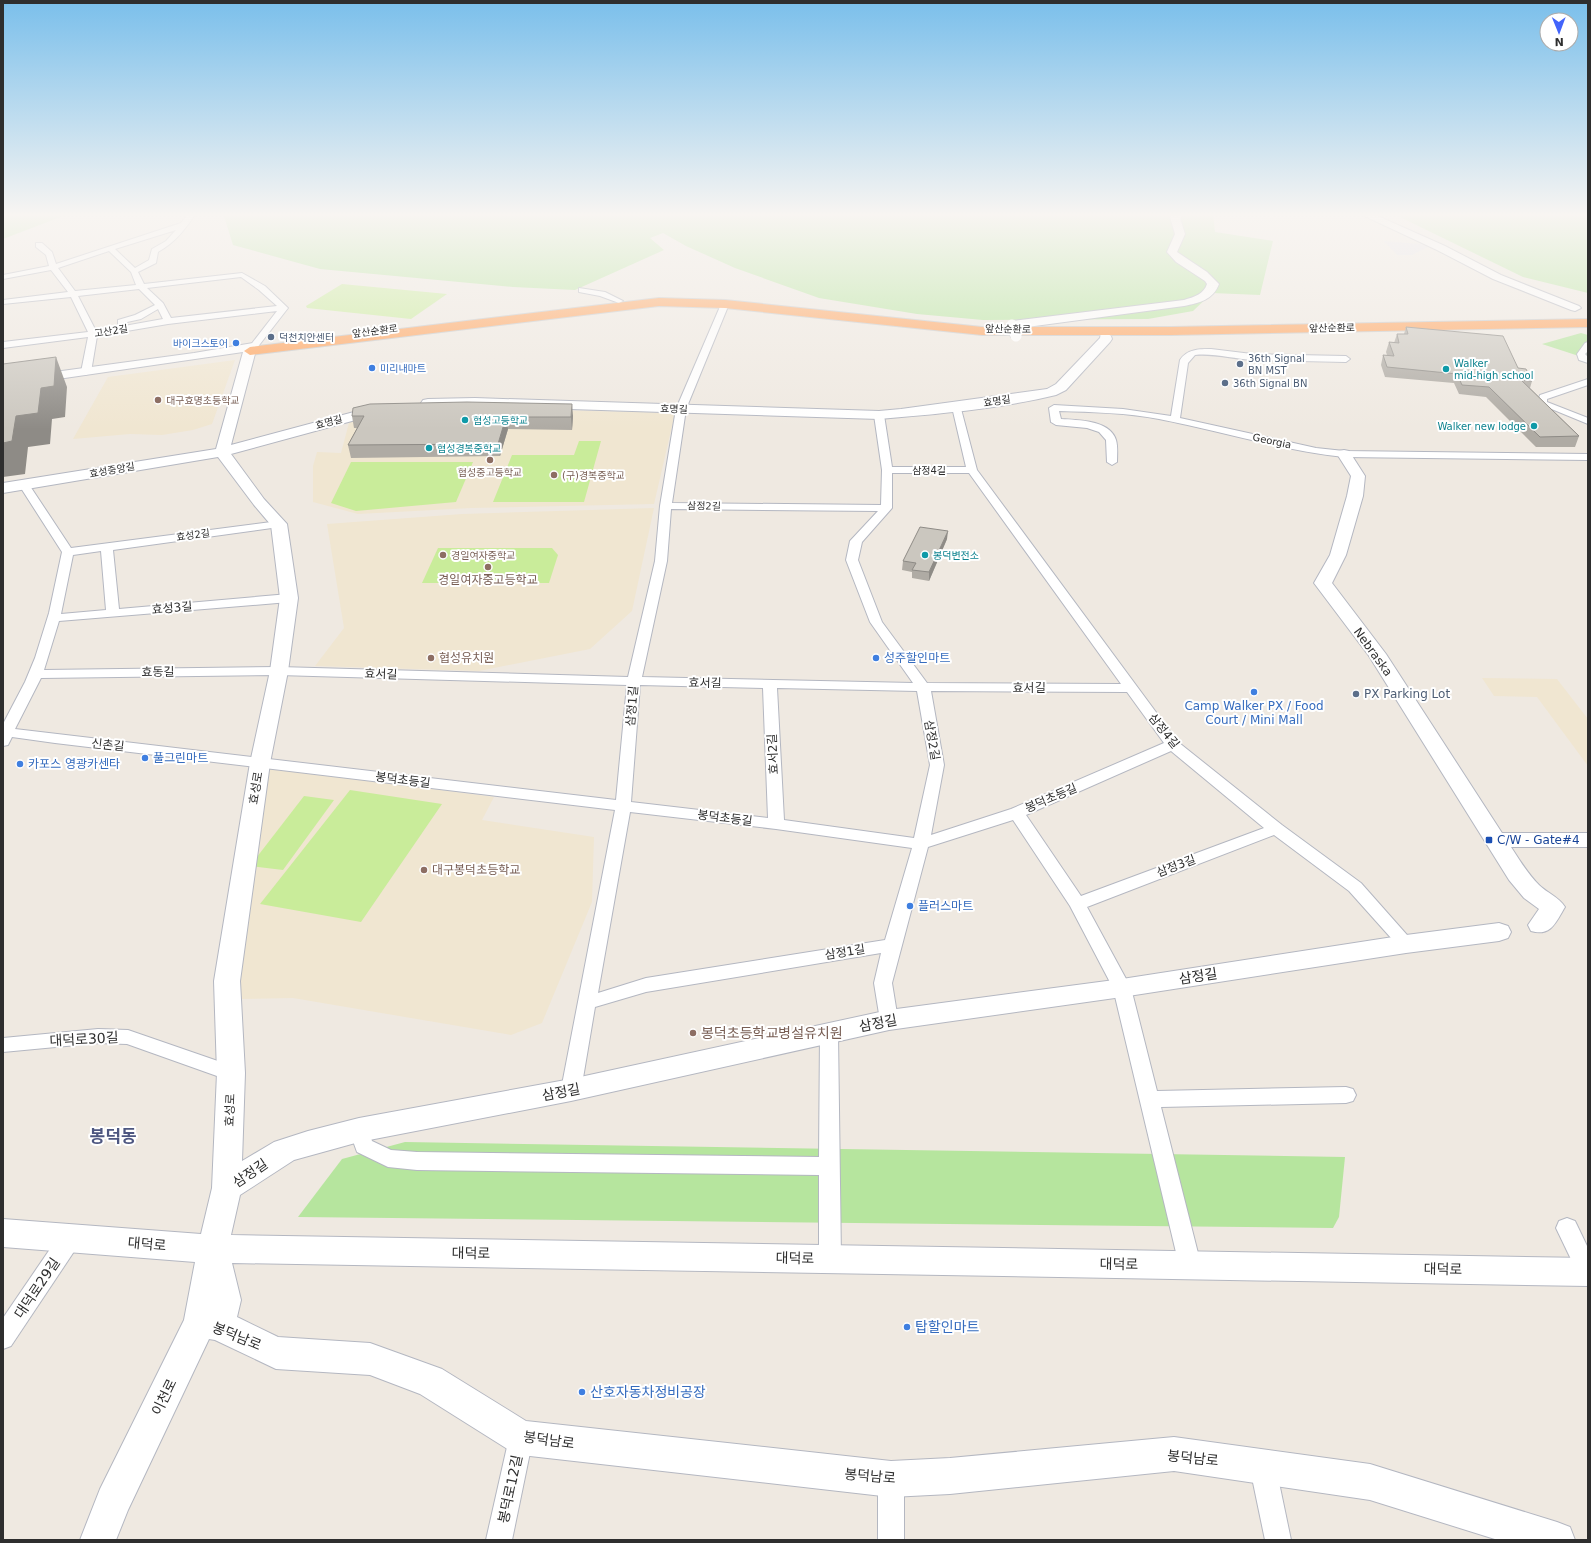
<svg xmlns="http://www.w3.org/2000/svg" width="1591" height="1543" font-family="'DejaVu Sans','Noto Sans KR',sans-serif">
<rect width="100%" height="100%" fill="#efe9e1"/>
<path fill="#e3e1e8" d="M1384 241 1432 245 1412 255H1397Z"/>
<g fill="#f0e6d1">
<path d="M235 360 212 424 193 430 162 435 130 434 73 439 108 377Z"/>
<path d="M466 408 675 413 654 504 471 508 358 514 313 502V466L317 452 341 453 350 419Z"/>
<path d="M654 508 632 611 590 649 479 671 315 666 344 628 327 524 462 514Z"/>
<path d="M1482 678 1557 679 1588 719V766L1537 697 1494 696Z"/>
<path d="M269 768 494 797 482 820 594 837 592 902 542 1023 511 1035 293 998 238 999Z"/>
</g>
<g fill="#b6e59e">
<path d="M3 213H71L3 239Z"/>
<path d="M223 213H1213L1215 232 1273 241 1260 295 1212 293 1193 311 1148 319 983 320 917 314 819 298 735 268 686 246 663 233 650 238 664 250 575 290 513 287 320 269 233 245Z"/>
<path d="M1394 213H1588V293L1523 277 1404 219Z"/>
<path d="M1581 333 1588 335V359L1542 344Z"/>
<path d="M405 1142 1345 1157 1339 1217 1333 1228 298 1217 342 1159Z"/>
</g>
<g fill="#c9ec9a">
<path d="M342 284 447 294 411 319 307 308 306 306Z"/>
<path d="M579 441H601L584 502H493L512 455H574Z"/>
<path d="M351 462H473L456 502 356 511 331 503Z"/>
<path d="M438 548H552L558 555 549 583H422Z"/>
<path d="M350 790 442 804 361 922 260 904Z"/>
<path d="M304 796 334 800 283 870 250 866Z"/>
</g>
<g fill="none" stroke-linecap="round" stroke-linejoin="round">
<g stroke="#b4b7c1" stroke-width="2">
<g id="street">
<path d="M189 213H196C186 228 176 242 158 252L156 263 138 272 144 284 242 273 265 286 288 308 253 353 250 354 246 351 277 311 168 324 97 336 91 372 86 375 81 372 88 337 3 348V342L88 332 71 297 3 304V300L68 292 51 270 3 279V275L49 266 46 255 36 247V243H42L52 252 56 264 181 223ZM176 230 166 241 152 249 149 260 135 268 115 249ZM109 251 131 272 136 285 75 291 58 268ZM241 277 259 290 277 306 171 318 163 303 147 288ZM139 289 155 305 135 315 118 320V324L141 319 158 309 163 319 96 331 78 296Z"/>
<path d="M579 288 605 292 623 301 619 303 600 296 579 292Z"/>
<path d="M722 302 729 304 686 409 672 503 881 505 882 470 874 415 876 413H882L884 415 892 467H966L952 407 957 404 960 405 977 470 1178 742 1282 825 1361 883 1415 944 1412 948 1406 950 1400 948 1349 891 1274 835 1087 907 1131 988 1157 1091 1346 1087 1353 1089 1356 1095 1353 1101 1346 1103 1161 1107 1201 1265 1198 1272 1190 1275 1182 1272 1179 1265 1113 988 1070 906 1013 820 928 847 892 983 898 1020 896 1025 889 1027 882 1025 880 1020 874 983 881 953 646 992 595 1007 581 1090 578 1096 571 1098 564 1096 561 1090 615 810 55 743 12 737 8 745 3 746V724L25 682 35 658 49 613 62 552 19 485 24 482 28 483 71 548 279 521 285 524 279 527 113 550 119 609 289 594 295 598 289 602 59 621 44 670 279 667 628 677 655 561 660 506 676 409ZM892 473H969L1121 684 927 683 882 622 858 560 862 542 892 508ZM671 509 878 511 850 541 846 560 870 622 913 683 642 677 667 561ZM101 551 106 610 61 614 73 555ZM279 675 627 685 616 800 15 729 41 678ZM640 685 763 688 768 818 631 802ZM777 688 917 691 930 765 914 838 784 820ZM931 691 1127 692 1164 743 1011 809 931 835 944 765ZM1171 751 1264 828 1081 896 1026 815ZM630 812 776 829 912 848 885 940 646 978 598 993Z"/>
<path d="M1588 342V351L1585 354 1588 357V363L1579 360 1577 354 1585 343Z"/>
<path d="M1211 349 1252 354 1346 356 1350 359 1346 362C1315 361 1284 361 1253 360 1234 359 1214 353 1195 355L1188 363 1180 418 1316 448 1344 451 1588 454V460L1344 457C1281 450 1221 431 1159 419 1127 413 1093 412 1059 411L1061 419C1078 420 1110 420 1116 440 1118 447 1117 455 1117 462L1112 465 1107 462 1106 440 1099 432 1087 428 1056 425 1051 422 1049 408 1054 405 1123 409 1171 416 1180 360C1187 349 1199 349 1211 349Z"/>
<path d="M1588 379V385L1547 399V402L1588 418V424L1537 403 1540 395Z"/>
<path d="M829 1027 836 1029 838 1034 841 1259 838 1266 830 1269 822 1266 819 1259V1175L417 1170 388 1167 357 1152 349 1130 352 1124 359 1122 366 1124 372 1141 391 1150 417 1152 819 1157 820 1034 822 1029Z"/>
<path d="M98 1029 128 1030 238 1068 241 1073 238 1078 231 1081 127 1044 98 1043 3 1052V1038Z"/>
<path d="M1567 1218 1575 1221 1588 1248V1281L1580 1278 1556 1228 1559 1221Z"/>
<path d="M71 1227 79 1230 82 1237 79 1244 11 1346 3 1349V1318L63 1230Z"/>
<path d="M521 1426 530 1429 533 1438 512 1540H486L509 1438 512 1429Z"/>
<path d="M1263 1455 1272 1459 1276 1468 1291 1540H1265L1250 1468 1254 1459Z"/>
<path d="M891 1466 900 1470 904 1479V1540H878V1479L882 1470Z"/>
</g>
</g>
<g stroke="#b4b7c1" stroke-width="2">
<g id="secondary">
<path d="M1174 213H1185L1180 218 1185 234 1177 252 1207 272 1219 284C1213 300 1199 303 1184 306L1012 329 1006 325 1012 321 1184 300C1194 297 1204 294 1207 284L1205 281 1176 262 1167 252 1175 234 1170 217Z"/>
<path d="M1358 213H1371L1445 246 1501 275 1579 306 1581 308 1575 311 1571 310 1493 279 1437 250Z"/>
<path d="M1105 332 1111 336 1112 339 1110 342 1066 390 1056 395C999 409 937 414 879 419L475 406 428 407 423 406 421 403 423 400 428 399 475 398 879 411 901 409 1047 389 1056 384 1100 338 1101 333Z"/>
<path d="M253 343 259 347 256 350 231 445 380 405 385 406 387 409 385 412 231 454 264 499 287 524 298 598 288 671 270 763 240 981 245 1073 242 1161 274 1142 308 1131 359 1118 571 1079 889 1010 1122 979 1406 935 1499 923 1508 926 1511 932 1508 938 1499 941 1406 953 1122 997 889 1030 571 1101 359 1142 294 1160 240 1195 231 1235 1588 1258V1286L232 1263 241 1300 237 1317 278 1337 370 1343 442 1369 526 1421 891 1461 950 1458 1174 1437 1370 1464 1557 1522 1570 1527 1575 1540H1498L1370 1500 1174 1471 950 1494 891 1497 521 1455 509 1450 420 1394 370 1375 276 1369 215 1340 209 1339 128 1510 116 1540H80L100 1489 184 1320 195 1262 3 1247V1219L201 1234 212 1188 217 1073 214 981 250 763 270 671 280 598 271 525 254 505 218 457 3 493V483L216 449 243 352 3 387V379L194 353Z"/>
<path d="M1344 450 1349 451 1365 476 1363 496 1346 555 1332 583 1386 654 1502 833H1588V847H1511C1520 861 1528 874 1539 885 1547 893 1559 897 1565 907 1556 922 1551 937 1531 931L1528 925 1539 909 1524 898 1509 880 1369 656 1314 583 1330 555 1347 496 1351 476 1337 454 1339 451Z"/>
</g>
</g>
<g stroke="#c9c9c9" stroke-width="2">
<path id="highway" d="M659 298 725 300 982 327H1171L1588 319V327L1171 335H982L725 308 659 306 250 355 244 351 250 347Z"/>
</g>
<use href="#street" fill="#fff" fill-rule="evenodd"/>
<use href="#secondary" fill="#fff" fill-rule="evenodd"/>
<use href="#highway" fill="#ffa35c" fill-rule="evenodd"/>
<g stroke="#b4b7c1" stroke-width="12" stroke-linecap="butt">
<path id="secondary-bridge" d="M1012 325 1016 336"/>
</g>
<use href="#secondary-bridge" stroke="#fff" stroke-width="11"/>
</g>
<g fill="#afaba4">
<path d="M1406 327 1518 368 1532 381 1530 388 1579 436 1575 447H1536L1486 397 1459 394 1454 383 1385 377 1381 365 1383 355H1387L1386 352 1389 342 1394 343 1397 334H1404Z"/>
<path d="M352 416H573L572 430 508 429 500 456 351 458 348 445 357 428H354Z"/>
<path d="M947 539 929 581 912 578V572L902 570 903 561Z"/>
</g>
<g fill="#8e8b86">
<path d="M56 357 67 387 65 417 52 419 50 444 28 447 25 474 3 477V443L16 416 41 388Z"/>
<path d="M572 404 573 416 572 430 571 417Z"/>
<path d="M506 417 508 429 500 456 498 444Z"/>
<path d="M948 531 947 539 929 581V572Z"/>
</g>
<g fill="#cbc7bf" stroke="#8e8b86">
<path d="M1406 327 1503 336 1518 368 1526 369 1532 381 1521 380 1579 436 1540 437 1489 387 1462 385 1457 374 1387 367 1383 355 1394 356 1389 342 1399 343 1397 334H1408Z"/>
<path d="M56 357 54 386 41 388 38 413 16 416 12 441 3 443V364Z"/>
<path d="M467 402 572 404 571 417H506L498 444 348 445 364 416H352L353 408 370 404Z"/>
<path d="M920 527 948 531 929 572 912 570 916 563 903 561Z"/>
</g>
<linearGradient id="sky" x2="0" y2="1"><stop stop-color="#7abfeb"/><stop offset="0.5" stop-color="#f8f5f2"/><stop offset="1" stop-color="#f8f5f2" stop-opacity="0"/></linearGradient>
<rect width="1591" height="429" fill="url(#sky)"/>
<g fill="#5c6f8a" stroke="#fff" stroke-width="1.5">
<circle cx="271" cy="337" r="4"/>
<circle cx="1240" cy="364" r="4"/>
<circle cx="1225" cy="383" r="4"/>
<circle cx="1356" cy="694" r="4"/>
</g>
<g fill="#3f7fe0" stroke="#fff" stroke-width="1.5">
<circle cx="236" cy="343" r="4"/>
<circle cx="372" cy="368" r="4"/>
<circle cx="876" cy="658" r="4"/>
<circle cx="1254" cy="692" r="4"/>
<circle cx="145" cy="758" r="4"/>
<circle cx="20" cy="764" r="4"/>
<circle cx="910" cy="906" r="4"/>
<circle cx="907" cy="1327" r="4"/>
<circle cx="582" cy="1392" r="4"/>
</g>
<g fill="#0f9aa8" stroke="#fff" stroke-width="1.5">
<circle cx="1446" cy="369" r="4"/>
<circle cx="465" cy="420" r="4"/>
<circle cx="1534" cy="426" r="4"/>
<circle cx="429" cy="448" r="4"/>
<circle cx="925" cy="555" r="4"/>
</g>
<g fill="#8d6e63" stroke="#fff" stroke-width="1.5">
<circle cx="158" cy="400" r="4"/>
<circle cx="490" cy="460" r="4"/>
<circle cx="554" cy="475" r="4"/>
<circle cx="443" cy="555" r="4"/>
<circle cx="488" cy="567" r="4"/>
<circle cx="431" cy="658" r="4"/>
<circle cx="424" cy="870" r="4"/>
<circle cx="693" cy="1033" r="4"/>
</g>
<rect fill="#1a4fb4" stroke="#fff" stroke-width="1.5" x="1485" y="836" width="8" height="8" rx="2"/>
<g text-anchor="middle" dominant-baseline="central" stroke-width="4" stroke-linejoin="round" paint-order="stroke">
<g font-size="10" fill="#2e2e2e" stroke="#fff">
<text transform="translate(1332 328) rotate(-1)">앞산순환로</text>
<text transform="translate(1008 329) rotate(1)">앞산순환로</text>
<text transform="translate(111 331) rotate(-9)">고산2길</text>
<text transform="translate(375 331) rotate(-7)">앞산순환로</text>
<text transform="translate(997 401) rotate(-9)">효명길</text>
<text transform="translate(674 409) rotate(2)">효명길</text>
<text transform="translate(329 422) rotate(-15)">효명길</text>
<text transform="translate(1272 441) rotate(12)">Georgia</text>
<text transform="translate(112 470) rotate(-10)">효성중앙길</text>
<text x="929" y="470">삼정4길</text>
<text transform="translate(704 506) rotate(1)">삼정2길</text>
<text transform="translate(193 535) rotate(-8)">효성2길</text>
</g>
<g font-size="10" fill="#4e5e75" stroke="#fff" text-anchor="start">
<text x="279" y="337">덕천치안센터</text>
<text x="1248" y="358">36th Signal<tspan x="1248" dy="12">BN MST</tspan></text>
<text x="1233" y="383">36th Signal BN</text>
</g>
<g font-size="10" fill="#366cbe" stroke="#fff" text-anchor="end">
<text x="228" y="343">바이크스토어</text>
<text x="380" y="368" text-anchor="start">미리내마트</text>
</g>
<g font-size="10" fill="#0d838f" stroke="#fff" text-anchor="start">
<text x="1454" y="363">Walker<tspan x="1454" dy="12">mid-high school</tspan></text>
<text x="473" y="420">협성고등학교</text>
<text x="1526" y="426" text-anchor="end">Walker new lodge</text>
<text x="437" y="448">협성경복중학교</text>
<text x="933" y="555">봉덕변전소</text>
</g>
<g font-size="10" fill="#785e54" stroke="#fff" text-anchor="start">
<text x="166" y="400">대구효명초등학교</text>
<text x="490" y="472" text-anchor="middle">협성중고등학교</text>
<text x="562" y="475">(구)경복중학교</text>
<text x="451" y="555">경일여자중학교</text>
</g>
<g font-size="12" fill="#785e54" stroke="#fff" text-anchor="start">
<text x="488" y="580" text-anchor="middle">경일여자중고등학교</text>
<text x="439" y="658">협성유치원</text>
<text x="432" y="870">대구봉덕초등학교</text>
</g>
<g font-size="12" fill="#2e2e2e" stroke="#fff">
<text transform="translate(172 608) rotate(-5)">효성3길</text>
<text transform="translate(1373 652) rotate(54)">Nebraska</text>
<text transform="translate(158 672) rotate(-1)">효동길</text>
<text transform="translate(381 674) rotate(2)">효서길</text>
<text transform="translate(705 683) rotate(1)">효서길</text>
<text x="1029" y="688">효서길</text>
<text transform="translate(632 706) rotate(-85)">삼정1길</text>
<text transform="translate(1164 731) rotate(51)">삼정4길</text>
<text transform="translate(932 740) rotate(80)">삼정2길</text>
<text transform="translate(108 745) rotate(6)">신촌길</text>
<text transform="translate(773 754) rotate(-93)">효서2길</text>
<text transform="translate(403 780) rotate(7)">봉덕초등길</text>
<text transform="translate(256 788) rotate(-81)">효성로</text>
<text transform="translate(1051 798) rotate(-23)">봉덕초등길</text>
<text transform="translate(725 818) rotate(7)">봉덕초등길</text>
<text transform="translate(1176 866) rotate(-21)">삼정3길</text>
<text transform="translate(845 952) rotate(-9)">삼정1길</text>
<text transform="translate(230 1110) rotate(-88)">효성로</text>
</g>
<g font-size="12" fill="#366cbe" stroke="#fff" text-anchor="start">
<text x="884" y="658">성주할인마트</text>
<text x="1254" y="706" text-anchor="middle">Camp Walker PX / Food<tspan x="1254" dy="14">Court / Mini Mall</tspan></text>
<text x="153" y="758">풀그린마트</text>
<text x="28" y="764">카포스 영광카센타</text>
<text x="918" y="906">플러스마트</text>
</g>
<g font-size="12" fill="#4e5e75" stroke="#fff" text-anchor="start">
<text x="1364" y="694">PX Parking Lot</text>
</g>
<g font-size="12" fill="#164399" stroke="#fff" text-anchor="start">
<text x="1497" y="840">C/W - Gate#4</text>
</g>
<g font-size="14" fill="#2e2e2e" stroke="#fff">
<text transform="translate(1198 976) rotate(-9)">삼정길</text>
<text transform="translate(878 1023) rotate(-11)">삼정길</text>
<text transform="translate(84 1039) rotate(-3)">대덕로30길</text>
<text transform="translate(561 1092) rotate(-11)">삼정길</text>
<text transform="translate(250 1173) rotate(-34)">삼정길</text>
<text transform="translate(147 1244) rotate(5)">대덕로</text>
<text transform="translate(471 1253) rotate(1)">대덕로</text>
<text transform="translate(795 1258) rotate(1)">대덕로</text>
<text transform="translate(1119 1264) rotate(1)">대덕로</text>
<text transform="translate(1443 1269) rotate(1)">대덕로</text>
<text transform="translate(37 1288) rotate(-56)">대덕로29길</text>
<text transform="translate(237 1336) rotate(22)">봉덕남로</text>
<text transform="translate(164 1397) rotate(-64)">이천로</text>
<text transform="translate(549 1440) rotate(8)">봉덕남로</text>
<text transform="translate(1193 1458) rotate(6)">봉덕남로</text>
<text transform="translate(870 1476) rotate(5)">봉덕남로</text>
<text transform="translate(510 1489) rotate(-78)">봉덕로12길</text>
</g>
<g font-size="14" fill="#785e54" stroke="#fff" text-anchor="start">
<text x="701" y="1033">봉덕초등학교병설유치원</text>
</g>
<g font-size="14" fill="#366cbe" stroke="#fff" text-anchor="start">
<text x="915" y="1327">탑할인마트</text>
<text x="590" y="1392">산호자동차정비공장</text>
</g>
<g font-size="17" font-weight="bold" fill="#4d5680" stroke="#fff">
<text x="113" y="1136">봉덕동</text>
</g>
</g>
<rect width="1591" height="1543" fill="none" stroke="#2e2e2e" stroke-width="8"/>
<g transform="translate(1559 32) rotate(179)"><circle r="19" fill="#ffffff" stroke="#ababab"/>
<path d="M0-3L7 15L0 10L-7 15Z" fill="#4264fb"/>
<text y="-6" font-size="11" font-weight="bold" text-anchor="middle" fill="#2e2e2e">N</text>
</g>
</svg>
